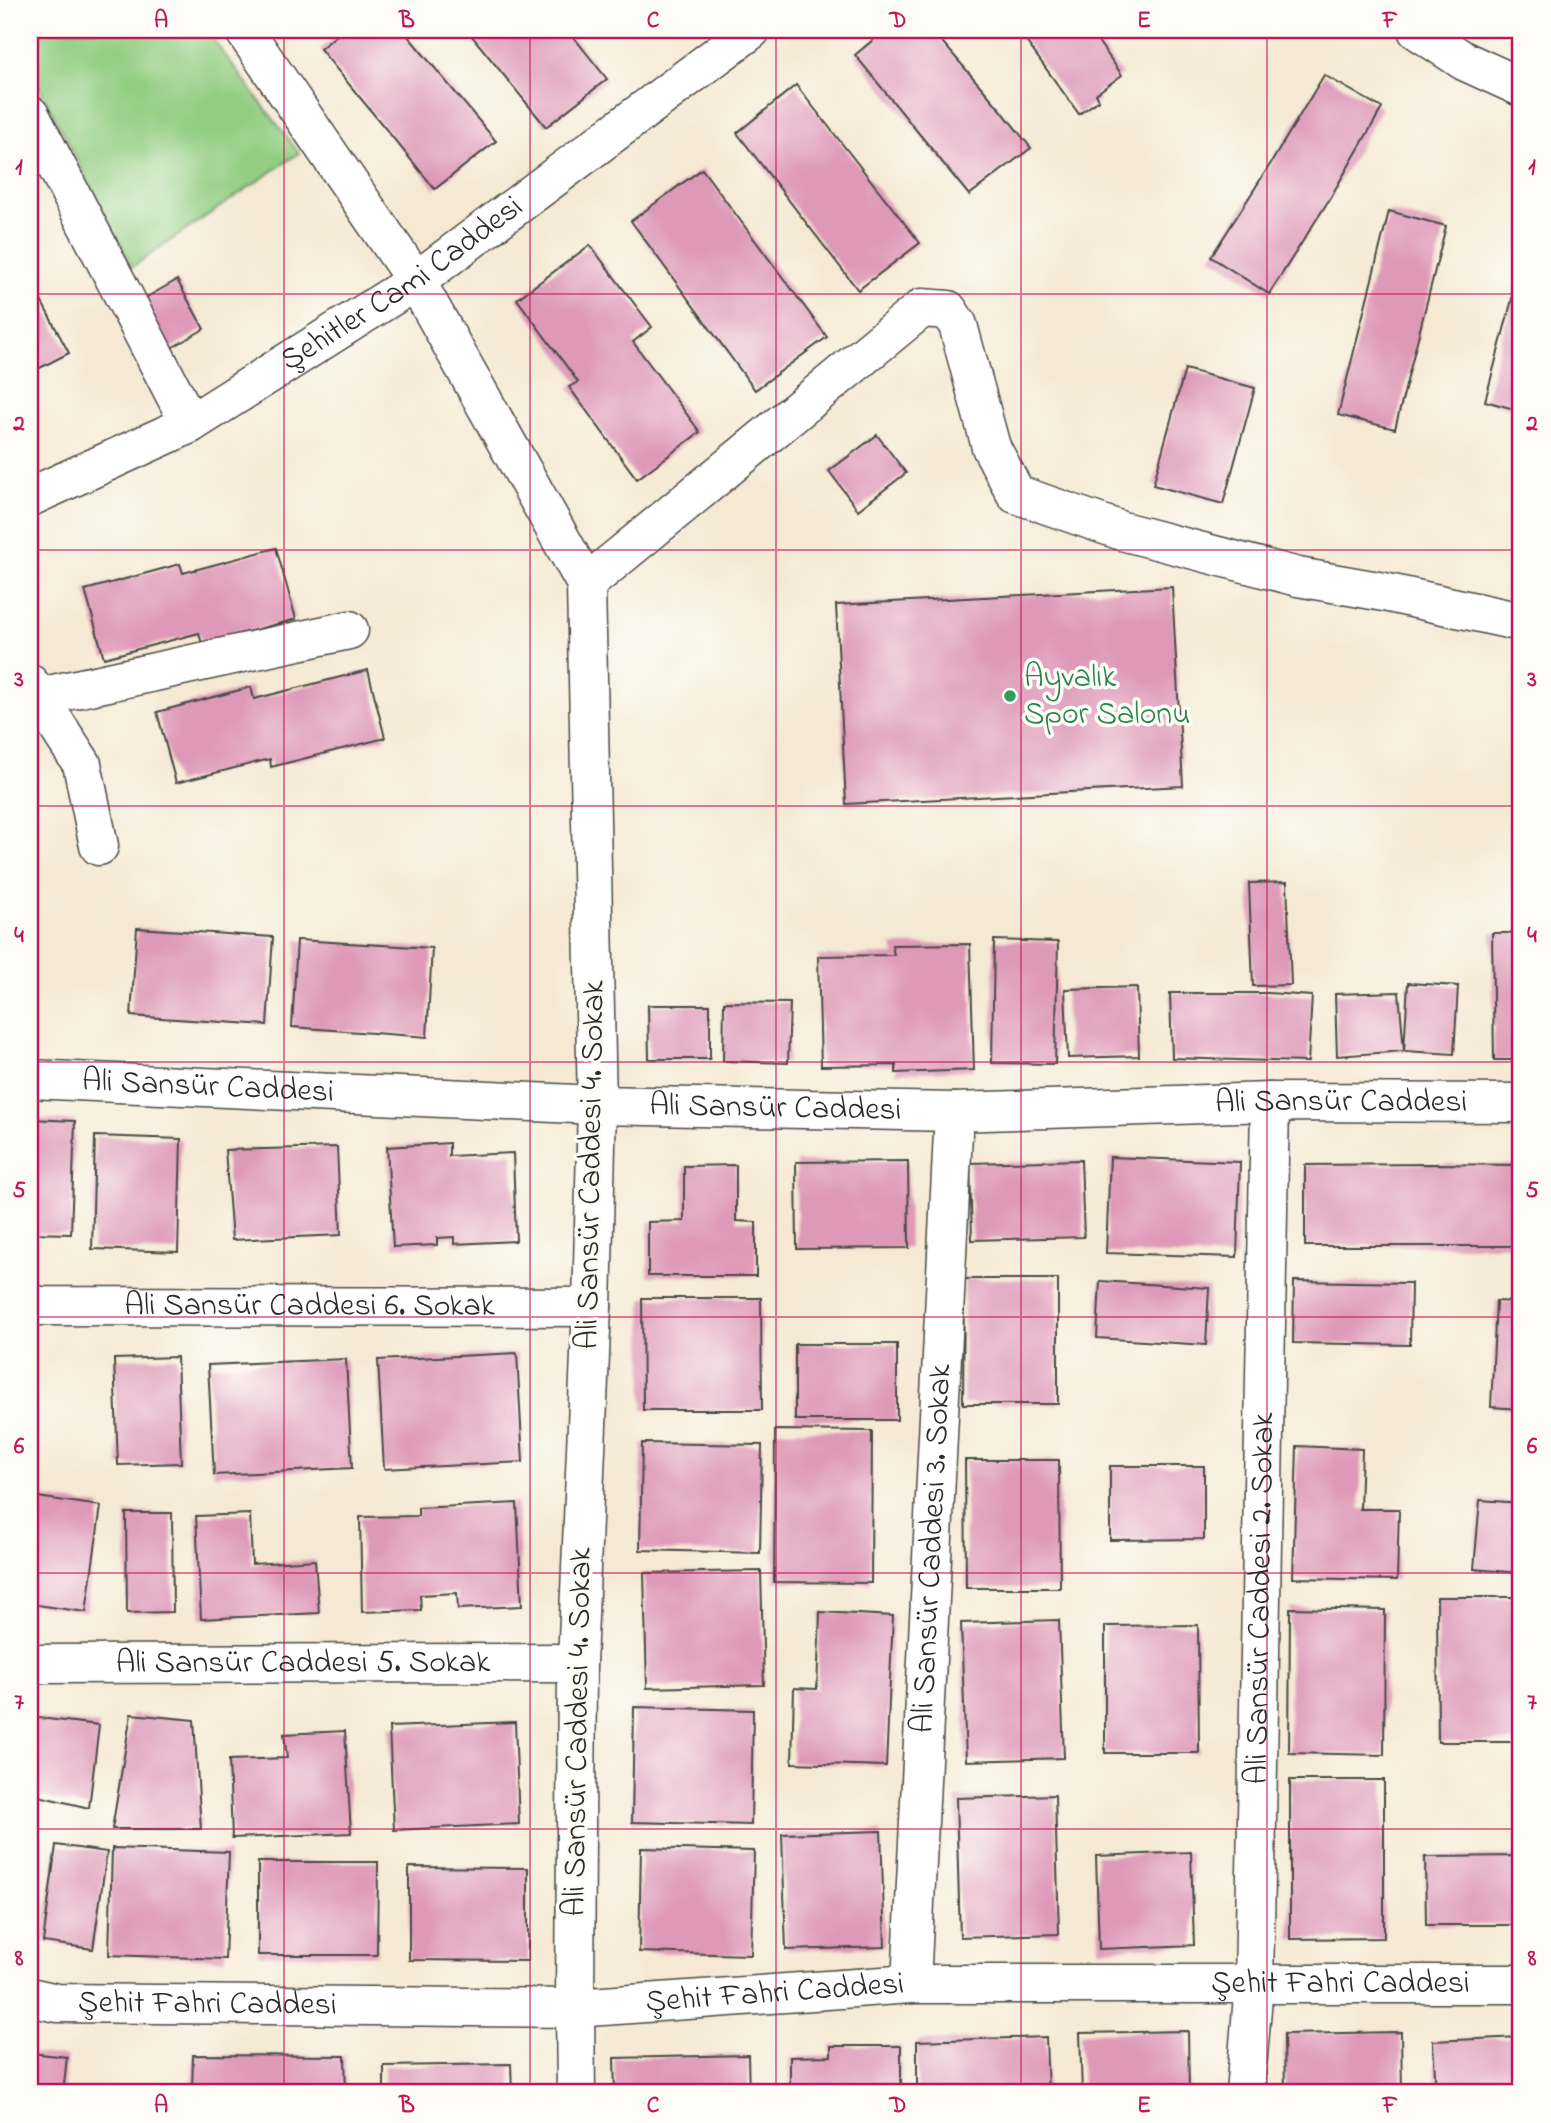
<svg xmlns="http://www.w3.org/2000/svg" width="1551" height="2123" font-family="'Indie Flower',sans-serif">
<rect width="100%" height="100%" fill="#fdfcf7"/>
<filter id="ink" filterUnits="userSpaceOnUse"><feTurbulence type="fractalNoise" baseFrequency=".0143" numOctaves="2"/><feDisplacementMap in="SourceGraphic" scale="14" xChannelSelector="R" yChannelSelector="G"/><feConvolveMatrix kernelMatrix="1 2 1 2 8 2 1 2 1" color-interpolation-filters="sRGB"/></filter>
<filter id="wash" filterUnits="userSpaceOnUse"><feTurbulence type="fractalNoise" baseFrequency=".00686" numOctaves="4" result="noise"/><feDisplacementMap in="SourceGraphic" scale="28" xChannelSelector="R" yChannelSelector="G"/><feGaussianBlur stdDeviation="1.57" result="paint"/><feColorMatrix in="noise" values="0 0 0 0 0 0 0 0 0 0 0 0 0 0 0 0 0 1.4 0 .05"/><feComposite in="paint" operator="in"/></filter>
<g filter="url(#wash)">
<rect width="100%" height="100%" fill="#f5e9d3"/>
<path fill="#92cd81" stroke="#5e7c56" stroke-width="2" d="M30 30H206L299 153 132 267 30 68Z"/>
<g id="blocks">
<g fill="#de99b8">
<path d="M343 30H403L496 141 435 189 320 49Z"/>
<path d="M467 30H568L607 79 546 127Z"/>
<path d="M885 30H932L1000 109 1031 148 969 195 855 55Z"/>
<path d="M1018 30H1090L1122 75 1096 94 1099 100 1079 114Z"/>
<path d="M1324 75 1382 108 1329 200 1269 294 1211 257 1271 163Z"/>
<path d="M796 85 920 243 858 290 737 133Z"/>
<path d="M702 169 827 337 755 390 631 221Z"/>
<path d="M1389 211 1446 226 1395 429 1338 415Z"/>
<path d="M590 245 652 327 633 342 700 432 637 479 569 387 578 382 517 299Z"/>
<path d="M1520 269H1521V411L1485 401Z"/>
<path d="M30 280 69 353 30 373Z"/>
<path d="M177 280 204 329 168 350 140 301Z"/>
<path d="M1185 369 1255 388 1223 504 1153 485Z"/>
<path d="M877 435 906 473 858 510 829 471Z"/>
<path d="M276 548 296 619 202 644 199 633 104 658 85 590 180 564 183 573Z"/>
<path d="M1172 587 1183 786 846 804 836 605Z"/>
<path d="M368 670 385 738 271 767 270 759 176 783 157 712 251 687 254 699Z"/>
<path d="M1287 882 1291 985 1253 986 1249 883Z"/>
<path d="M137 928 273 937 267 1025 131 1016Z"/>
<path d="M1492 933H1521V1060H1494Z"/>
<path d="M297 940 432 948 427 1037 292 1027Z"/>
<path d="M994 940 1058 942 1055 1064 992 1063Z"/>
<path d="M970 944 974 1070 896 1073V1065L821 1066 818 956 894 955 892 945Z"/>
<path d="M1408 983 1458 986 1454 1054 1404 1051 1337 1056 1335 994 1399 992 1404 1051Z"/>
<path d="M1137 987 1139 1056 1068 1058 1065 989Z"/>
<path d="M1170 993H1268L1312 996 1308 1062 1172 1058Z"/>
<path d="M724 1002 790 1003 788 1063 723 1061Z"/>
<path d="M648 1005H710V1059H649Z"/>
<path d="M30 1119 75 1121 71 1234 30 1233Z"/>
<path d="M95 1136 181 1139 178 1252 92 1249Z"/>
<path d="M449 1143V1156L513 1153 516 1241 454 1244V1237L437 1238V1245L393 1247 387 1147Z"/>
<path d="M337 1147 341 1235 232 1240 225 1150Z"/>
<path d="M1110 1157 1240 1162 1237 1257 1106 1253Z"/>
<path d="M1081 1160 1084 1237 972 1240 970 1163Z"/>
<path d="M908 1161 909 1248 797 1249 796 1162Z"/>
<path d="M1429 1164 1521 1165V1246H1305V1165Z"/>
<path d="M736 1165V1221L756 1222V1276H648V1222L684 1221V1166Z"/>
<path d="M964 1279H1058V1404H963Z"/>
<path d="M1100 1281 1209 1288 1206 1345 1097 1338Z"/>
<path d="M1294 1281 1411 1283 1410 1345 1293 1343Z"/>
<path d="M642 1298H761L762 1410H643Z"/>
<path d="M1496 1301 1521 1302V1409L1491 1407Z"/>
<rect x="795" y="1344" width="102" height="76"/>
<path d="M517 1353 523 1462 384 1469 378 1360Z"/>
<path d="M177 1357 181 1463 118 1465 114 1359Z"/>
<path d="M346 1359 352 1468 214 1475 208 1365Z"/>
<path d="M775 1430 872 1431 871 1583 774 1582Z"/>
<path d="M642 1443 762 1445 760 1553 640 1550Z"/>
<path d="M1297 1446 1362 1449 1360 1509H1399L1397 1580 1293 1578Z"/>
<path d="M965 1460H1059L1060 1588H966Z"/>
<path d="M1110 1466H1204V1539L1110 1540Z"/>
<path d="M30 1496 101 1506 86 1612 30 1604Z"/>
<path d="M1480 1500 1521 1503V1573L1474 1569Z"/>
<path d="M517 1503 522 1606 458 1609 457 1593 420 1595 421 1610 362 1612 360 1517 418 1516V1508Z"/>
<path d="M126 1513H172L173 1612 127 1613Z"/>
<path d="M250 1514 252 1564 315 1560 319 1613 201 1619 196 1516Z"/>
<path d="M761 1571 764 1685 647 1688 644 1573Z"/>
<path d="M1437 1597H1521V1742H1438Z"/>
<path d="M1290 1608 1385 1610 1384 1755 1289 1753Z"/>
<path d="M820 1612 893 1616 886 1766 792 1763 794 1688 817 1689Z"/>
<path d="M1059 1620 1064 1758 966 1761 961 1623Z"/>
<path d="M1198 1625 1199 1753H1105V1626Z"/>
<path d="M634 1707 753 1710 751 1825 632 1822Z"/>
<path d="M131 1714 194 1720 201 1829H112Z"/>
<path d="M30 1717 99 1725 89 1808 30 1794Z"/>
<path d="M515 1722 519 1824 394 1830 389 1727Z"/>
<path d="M345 1731 351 1833 232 1838 229 1760 287 1758 284 1734Z"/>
<path d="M1290 1780H1384V1938L1290 1939Z"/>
<path d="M1055 1795 1059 1934 960 1937 956 1798Z"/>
<path d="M881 1831 885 1947 786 1950 782 1834Z"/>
<path d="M56 1845 107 1852 93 1949 43 1942Z"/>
<path d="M112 1848 229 1852 225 1959 109 1955Z"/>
<path d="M641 1848 754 1851 751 1955 639 1952Z"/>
<path d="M1191 1852 1194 1945 1099 1949 1096 1856Z"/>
<path d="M1521 1856V1925H1426L1425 1857Z"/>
<path d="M258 1862H378L377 1955H258Z"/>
<path d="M409 1867 528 1868V1961L409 1960Z"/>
<path d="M1188 2031 1189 2093H1082L1080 2033Z"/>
<path d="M1401 2032 1402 2093H1285L1284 2034Z"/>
<path d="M1046 2037 1048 2093H917V2041Z"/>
<path d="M1521 2037V2093H1436L1433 2041Z"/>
<path d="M831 2046H901V2093H790V2057L831 2056Z"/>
<path d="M30 2053 67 2057 63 2093H30Z"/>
<path d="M193 2055 345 2056 346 2093H192Z"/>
<path d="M748 2055 749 2093H615L614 2058Z"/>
<path d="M511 2064 512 2093H384V2066Z"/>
</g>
</g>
</g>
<g filter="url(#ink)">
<use href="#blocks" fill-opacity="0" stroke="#494844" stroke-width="2"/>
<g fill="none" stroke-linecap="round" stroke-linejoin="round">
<g stroke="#494844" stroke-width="41">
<g id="minor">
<path d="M244 30 416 281 586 584 597 1105 592 1307 577 1663 575 2008 576 2093"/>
<path d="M1417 30 1464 61 1521 87"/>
<path d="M30 115 190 424"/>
<path id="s1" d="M30 497 190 424 416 281 751 30"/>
<path d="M586 584 922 308 948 310 958 325 991 447 1016 494 1122 531 1298 577 1384 592 1521 622"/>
<path d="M30 684 82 764 99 846"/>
<path d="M30 699 349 630"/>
<path id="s2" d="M30 1079 597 1105 954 1112 1270 1102 1521 1103"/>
<path id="s3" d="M30 1303 40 1306 592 1307"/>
<path id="s4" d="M30 1664 577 1663"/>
<path id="s5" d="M911 1984 954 1112"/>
<path id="s6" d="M30 1997 57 2003 575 2008 911 1984H1521"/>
<path id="s7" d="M1245 2093 1254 1984 1270 1102"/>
</g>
</g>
<use href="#minor" stroke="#fff" stroke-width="38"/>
</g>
</g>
<path fill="none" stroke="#c2185b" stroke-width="2" stroke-opacity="0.55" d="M284 30V2093M530 30V2093M776 30V2093M1021 30V2093M1267 30V2093M30 294H1521M30 550H1521M30 806H1521M30 1062H1521M30 1317H1521M30 1573H1521M30 1829H1521"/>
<circle fill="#2e9e5b" stroke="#fdfcf7" stroke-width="2.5" cx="1010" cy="696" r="7"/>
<g text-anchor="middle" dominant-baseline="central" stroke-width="7" stroke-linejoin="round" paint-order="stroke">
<g font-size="32" fill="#2b2b2b" stroke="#fdfcf7">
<text stroke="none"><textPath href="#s1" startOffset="430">Şehitler Cami Caddesi</textPath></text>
<text stroke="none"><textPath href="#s2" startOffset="178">Ali Sansür Caddesi</textPath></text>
<text stroke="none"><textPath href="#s2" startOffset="1312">Ali Sansür Caddesi</textPath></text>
<text stroke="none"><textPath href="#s2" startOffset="746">Ali Sansür Caddesi</textPath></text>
<text transform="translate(592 1165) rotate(-89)">Ali Sansür Caddesi 4. Sokak</text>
<text stroke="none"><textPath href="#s3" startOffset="280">Ali Sansür Caddesi 6. Sokak</textPath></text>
<text stroke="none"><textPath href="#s5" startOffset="436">Ali Sansür Caddesi 3. Sokak</textPath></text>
<text stroke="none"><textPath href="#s7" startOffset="495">Ali Sansür Caddesi 2. Sokak</textPath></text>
<text stroke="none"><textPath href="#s4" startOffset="273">Ali Sansür Caddesi 5. Sokak</textPath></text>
<text transform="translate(579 1732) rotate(-89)">Ali Sansür Caddesi 4. Sokak</text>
<text stroke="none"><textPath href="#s6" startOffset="1312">Şehit Fahri Caddesi</textPath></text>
<text stroke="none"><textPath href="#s6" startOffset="746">Şehit Fahri Caddesi</textPath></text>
<text stroke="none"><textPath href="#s6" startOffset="178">Şehit Fahri Caddesi</textPath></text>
</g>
<g font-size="32" fill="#27864d" stroke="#fdfcf7" text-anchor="start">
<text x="1024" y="678">Ayvalık<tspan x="1024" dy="37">Spor Salonu</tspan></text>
</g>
</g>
<rect width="1551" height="2123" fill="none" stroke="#fdfcf7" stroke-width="77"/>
<rect x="38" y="38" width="1474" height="2046" fill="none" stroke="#c2185b" stroke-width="2.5"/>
<g font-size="23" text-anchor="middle" font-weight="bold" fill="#c2185b">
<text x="161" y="27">A</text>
<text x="407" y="27">B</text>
<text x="653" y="27">C</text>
<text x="898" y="27">D</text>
<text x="1144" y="27">E</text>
<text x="1390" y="27">F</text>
<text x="19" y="174">1</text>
<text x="1532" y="174">1</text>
<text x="19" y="430">2</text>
<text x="1532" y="430">2</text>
<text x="19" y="686">3</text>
<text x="1532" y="686">3</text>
<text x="19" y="942">4</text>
<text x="1532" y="942">4</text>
<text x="19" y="1197">5</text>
<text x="1532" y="1197">5</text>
<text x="19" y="1453">6</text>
<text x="1532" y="1453">6</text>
<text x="19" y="1709">7</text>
<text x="1532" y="1709">7</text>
<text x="19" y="1965">8</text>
<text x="1532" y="1965">8</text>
<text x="161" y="2112">A</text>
<text x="407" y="2112">B</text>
<text x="653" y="2112">C</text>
<text x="898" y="2112">D</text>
<text x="1144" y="2112">E</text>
<text x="1390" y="2112">F</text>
</g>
</svg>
